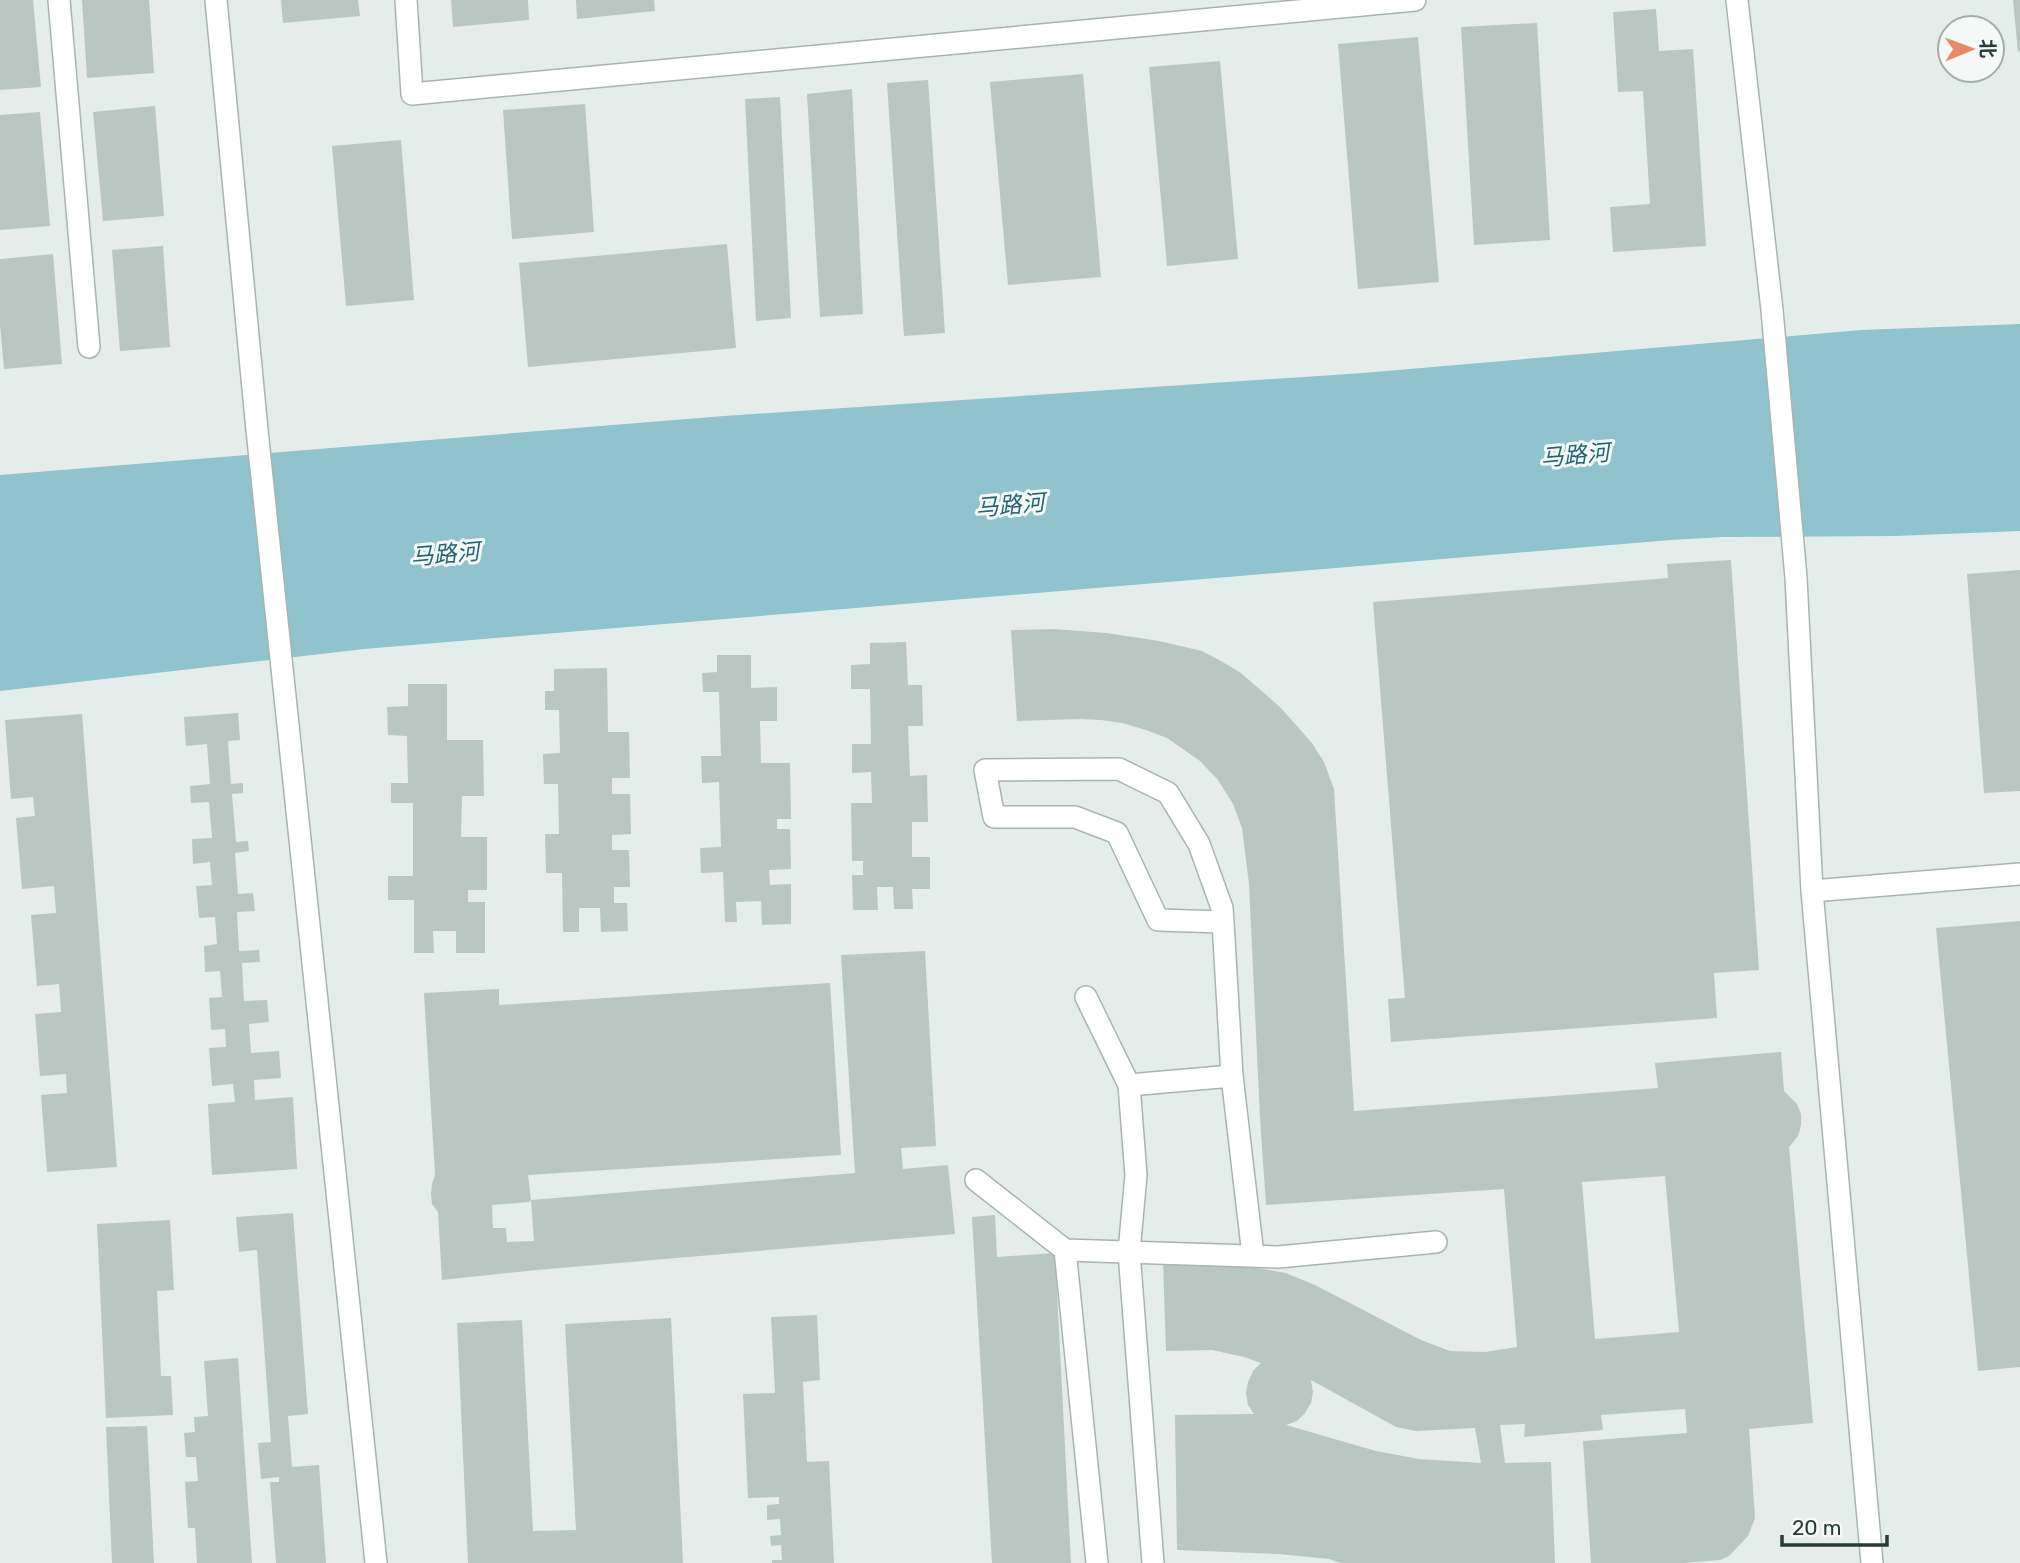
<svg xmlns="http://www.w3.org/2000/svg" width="2020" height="1563" font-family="Rubik,'Noto Sans SC',sans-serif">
<rect width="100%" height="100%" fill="#e4ede9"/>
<path fill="#90c3ce" d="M2020 324V531L1895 536 1723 537 1671 540 364 649 0 691V475L724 416 1363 373 1861 330Z"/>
<g fill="#b9c7c2" fill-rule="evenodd">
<path d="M0 0H33L41 87 0 90Z"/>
<path d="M82 0H149L154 73 87 78Z"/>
<path d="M281 0H358L360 16 283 23Z"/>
<path d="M451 0H528L529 20 453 27Z"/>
<path d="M576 0H654L655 11 577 19Z"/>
<path d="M2013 0H2020V51L2018 52Z"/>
<path d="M1656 9 1659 51 1693 49 1706 246 1613 252 1610 207 1650 204 1643 91 1618 92 1613 12Z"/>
<path d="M1537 23 1550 240 1474 245 1461 27Z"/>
<path d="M1418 37 1439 282 1358 289 1338 44Z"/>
<path d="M1220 61 1238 259 1167 266 1149 67Z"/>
<path d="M1083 74 1101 277 1008 285 990 82Z"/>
<path d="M928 80 945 333 904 336 887 83Z"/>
<path d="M852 89 863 314 820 317 807 94Z"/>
<path d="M780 97 791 318 756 321 745 99Z"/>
<path d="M585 104 594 232 512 239 503 110Z"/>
<path d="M155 106 164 216 103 221 93 112Z"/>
<path d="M40 112 50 226 0 230V115Z"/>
<path d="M401 140 414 300 346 306 332 146Z"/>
<path d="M727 244 736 348 528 367 519 263Z"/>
<path d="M163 246 170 347 120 351 112 250Z"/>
<path d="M53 254 62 364 4 369 0 325V259Z"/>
<path d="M1731 560 1759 970 1714 973 1717 1018 1391 1042 1388 999 1405 998 1373 602 1668 578 1667 564Z"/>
<path d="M2020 570V791L1984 793 1967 574Z"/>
<path d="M1053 629 1106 633 1159 641 1202 651 1221 661 1241 673 1280 707 1312 743 1324 762 1334 789 1354 1111 1658 1088 1655 1063 1781 1052 1784 1091 1797 1104 1801 1114V1125L1798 1136 1789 1147 1813 1423 1749 1429 1755 1518 1748 1536 1729 1556 1720 1560 1683 1563H1591L1583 1441 1687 1433 1685 1409 1601 1415 1603 1430 1524 1437 1525 1424 1500 1425 1505 1463 1551 1462 1555 1563H1341L1329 1559 1278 1554 1177 1550 1175 1415 1254 1414 1248 1405 1246 1393 1248 1382 1253 1371 1261 1363 1244 1357 1212 1350 1166 1351 1163 1263 1246 1266 1286 1273 1317 1286 1421 1340 1450 1351 1485 1352 1517 1347 1504 1189 1266 1205 1260 1118 1249 884 1242 828 1233 804 1218 780 1200 761 1167 738 1146 730 1122 723 1101 720 1080 719 1017 721 1011 630ZM1665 1176 1679 1332 1595 1339 1582 1182ZM1311 1380 1396 1427 1416 1431 1475 1428 1481 1463 1419 1459 1376 1451 1286 1425 1297 1421 1305 1413 1311 1403 1313 1392Z"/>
<path d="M906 642 908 685H922L923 726H908L910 776 927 775 928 822H912V857H930V889H912L913 909H894L893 887H877L878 910H853L852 875H863V861H852L851 803H872L871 772 852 773V744H871L870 689H851V665L870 664V643Z"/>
<path d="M717 655H751V688L777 687V721H760L761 763H790L791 819H777V829H790L791 869 769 870 770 885 791 884V924L762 925 761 901 736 902 737 922H725L723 872 701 873 700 848 721 847 719 782 702 783 701 756H721L719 692H703L702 673 717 672Z"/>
<path d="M607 668 608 732H629L630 778H612V794H630L631 834 612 835V850H629L630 887H614V903H627L628 931 601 932 600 908H579V932H563L562 873H546L545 834H559L558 784H544L543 754 560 753 559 710H545V691H554V669Z"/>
<path d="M408 684H447V740H483L484 796H462L461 837H487V890H468V902H485V953H456V931H433L434 953H414V900H388V876H413V803H391V783H408L407 736 388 735 387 707 408 706Z"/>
<path d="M238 713 240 740 228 741 231 784 243 783V793L232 794 236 842 248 841 249 851 235 853 238 894 253 893 255 911 237 912 239 951 259 950 260 962 242 963 244 1001 267 1000 269 1022 249 1024 251 1053 279 1051 281 1078 254 1080 255 1100 293 1097 297 1169 212 1175 208 1104 235 1102 233 1084 212 1086 209 1048 226 1047 225 1029 211 1030 209 998 222 997 220 971 205 972 204 946 217 944 215 917 199 918 196 886 212 885 210 862 193 864 192 839 212 838 209 802 191 803 190 786 210 784 207 744 186 746 184 717Z"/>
<path d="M82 714 117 1167 47 1172 41 1095 67 1093 66 1074 40 1076 35 1014 61 1012 59 984 37 986 31 915 56 913 54 886 22 889 16 818 35 816 33 797 11 799 5 720Z"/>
<path d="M2020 921V1367L1978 1371 1936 928Z"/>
<path d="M925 951 936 1146 901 1148 903 1169 948 1165 955 1234 537 1270 442 1280 438 1212 432 1204 431 1194 432 1184 435 1175 424 993 499 989V1005L830 983 841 1155 528 1175 531 1200 529 1202 492 1205 493 1228H506L507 1242 534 1241 531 1200 855 1173 841 955Z"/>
<path d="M293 1213 308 1414 288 1416 292 1467 319 1465 326 1563H276L270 1482H279V1477L261 1479 258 1443 271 1442 257 1250 239 1252 236 1217Z"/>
<path d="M995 1215 997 1257 1055 1253 1071 1563H992L972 1217Z"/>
<path d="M170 1220 174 1290 157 1291 161 1376H171L173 1415 106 1418 97 1224Z"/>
<path d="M817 1315 820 1380 803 1382 807 1462 829 1461 834 1563H772V1560H782L781 1545 771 1546 770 1536 781 1535 780 1519 767 1520V1505L779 1504V1497L748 1498 743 1394 775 1393 771 1317Z"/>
<path d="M671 1318 683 1563H468L457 1323 522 1320 533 1531 576 1530 565 1324Z"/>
<path d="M238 1358 252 1563H197L195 1528H188L185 1482 198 1481 196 1457H186L184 1433 195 1432 194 1417 208 1416 204 1361Z"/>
<path d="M147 1426 154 1563H112L106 1427Z"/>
</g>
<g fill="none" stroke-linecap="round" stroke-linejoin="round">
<g stroke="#a7b5b0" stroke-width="24">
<g id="service">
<path d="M1812 891 2020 874"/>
<path d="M1223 922 1158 920 1117 833 1075 817H994L985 770 1119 769 1168 793 1199 844 1222 908 1223 922 1232 1076 1253 1255"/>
<path d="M1086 997 1129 1085 1136 1175 1129 1252 1153 1563"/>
<path d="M1129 1085 1232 1076"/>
<path d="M976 1180 1065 1250 1278 1257 1436 1242"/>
<path d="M1065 1250 1097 1563"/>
</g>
</g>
<g stroke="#a7b5b0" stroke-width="24">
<g id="minor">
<path d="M59 0 89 347"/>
<path d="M406 0 412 94 1415 0"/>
</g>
</g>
<g stroke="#a7b5b0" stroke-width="24">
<g id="tertiary">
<path d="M216 0 257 430 376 1563"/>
<path d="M1737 0 1772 310 1796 578 1812 891 1872 1563"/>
</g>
</g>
<use href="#service" stroke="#fff" stroke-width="21"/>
<use href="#minor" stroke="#fff" stroke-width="21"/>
<use href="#tertiary" stroke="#fff" stroke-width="21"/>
</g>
<g text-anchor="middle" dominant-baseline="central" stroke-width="6" stroke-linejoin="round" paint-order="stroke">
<g font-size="23" font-style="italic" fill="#226675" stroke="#f4f9f7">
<text transform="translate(1575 455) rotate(-5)">马路河</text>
<text transform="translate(1010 505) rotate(-5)">马路河</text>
<text transform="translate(445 554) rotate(-5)">马路河</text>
</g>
</g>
<g transform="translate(1971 49) rotate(89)"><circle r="33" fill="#f4f9f7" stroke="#a1aeaa" stroke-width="2"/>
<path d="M0-5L12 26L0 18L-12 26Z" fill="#e98866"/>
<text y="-10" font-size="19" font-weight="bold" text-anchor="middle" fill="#243d37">北</text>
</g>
<path d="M1782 1535v10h105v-10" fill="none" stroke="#243d37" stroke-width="3.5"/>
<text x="1792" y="1535" font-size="21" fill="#243d37" stroke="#f4f9f7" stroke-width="5" paint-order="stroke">20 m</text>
</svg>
